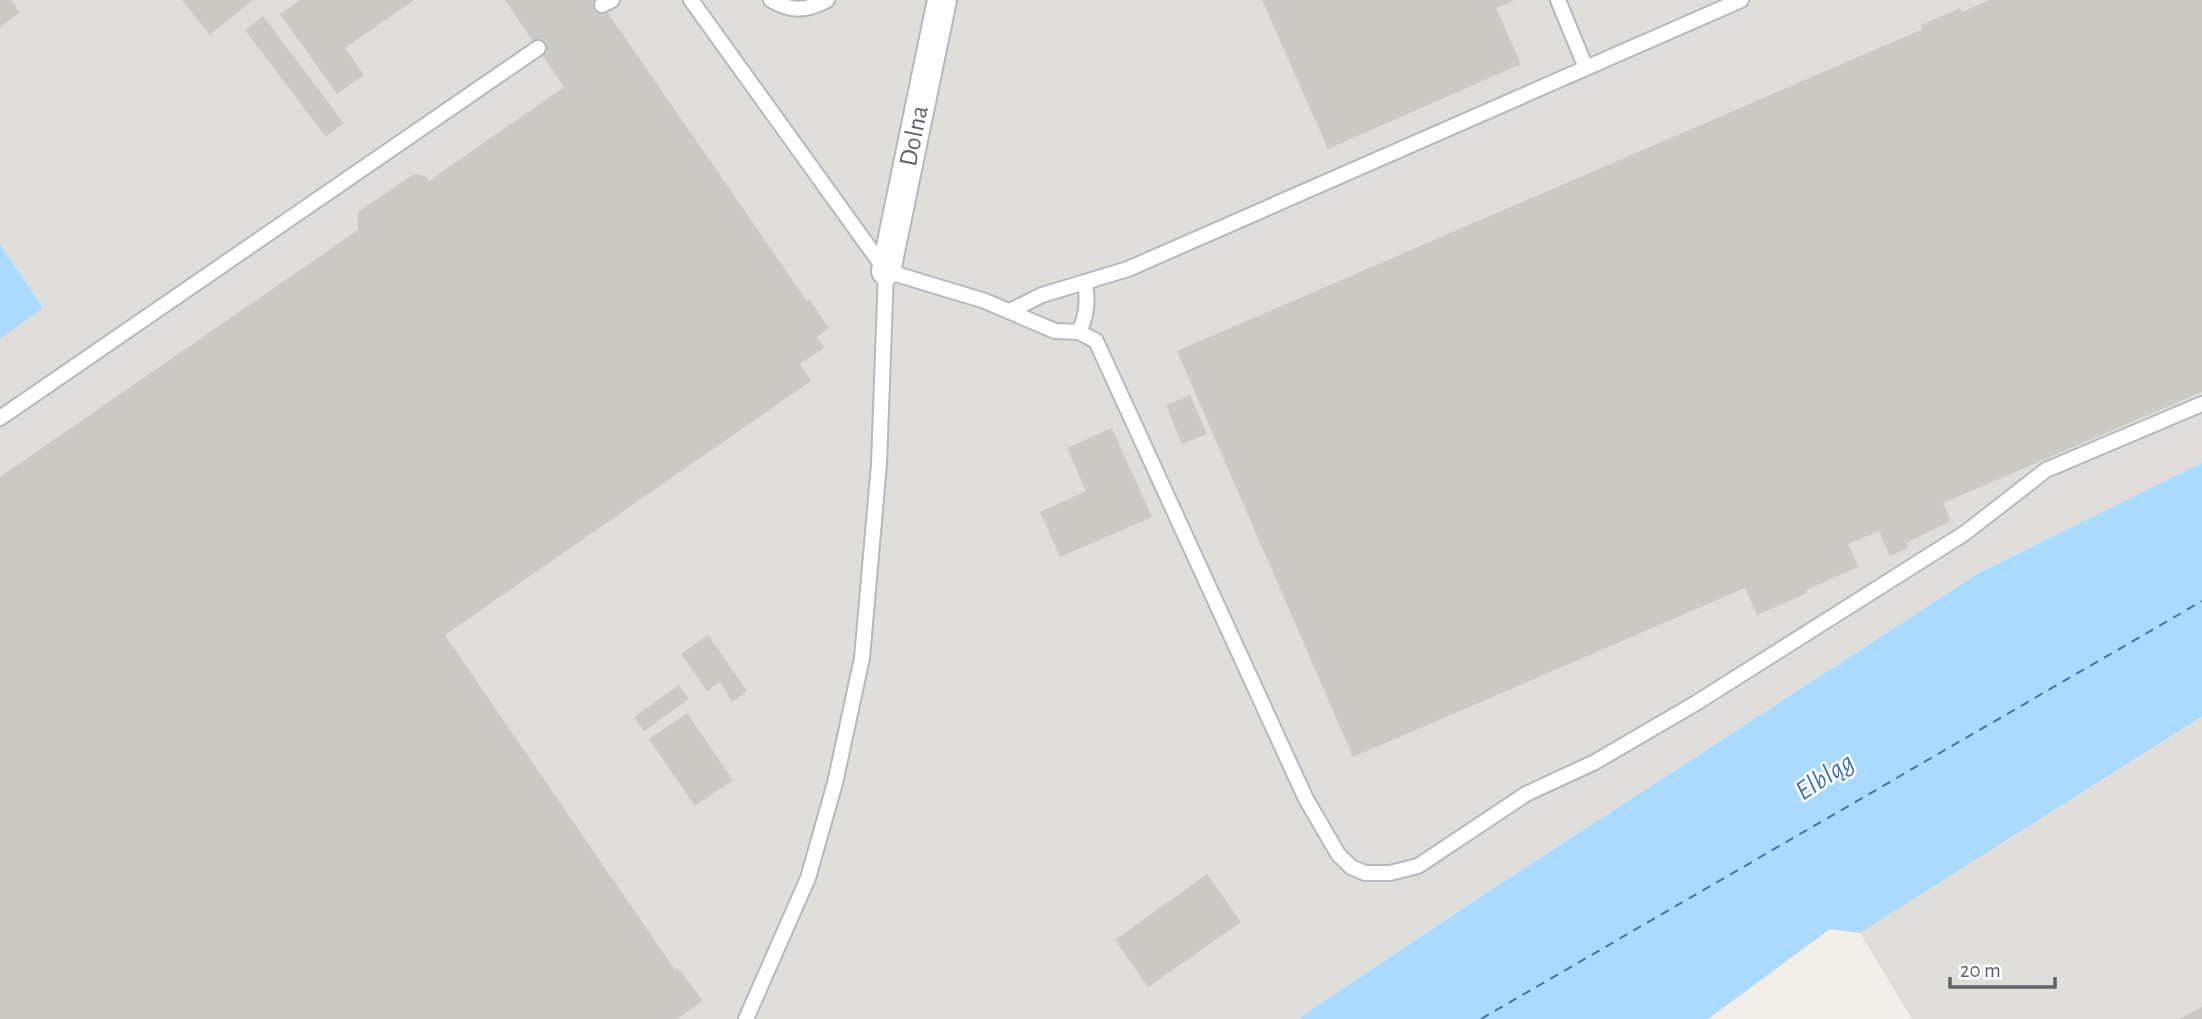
<svg xmlns="http://www.w3.org/2000/svg" width="2202" height="1019" font-family="'Alegreya Sans',sans-serif">
<rect width="100%" height="100%" fill="#f1efe8"/>
<g fill="#e0deda">
<path d="M0 0H2202V463L1979 573 1488 892 1298 1019H0V339L43 308 0 245Z"/>
<path d="M2202 718V1019H1912L1860 933Z"/>
</g>
<g fill="#aadaff">
<path d="M0 245 43 308 0 339Z"/>
<path d="M2202 463V717L1860 933 1830 929 1708 1019H1298L1488 892 1979 573Z"/>
</g>
<g fill="none" stroke-linecap="round" stroke-linejoin="round">
<path stroke="#4174aa" stroke-width="2" stroke-dasharray="9 7" stroke-linecap="butt" d="M1481 1019 2202 601"/>
</g>
<g fill="#cccac5">
<path d="M0 0H11L20 13 0 27Z"/>
<path d="M182 0H253L210 35Z"/>
<path d="M300 0H414L345 48 364 75 337 94 280 14Z"/>
<path d="M505 0H599L807 301 810 300 829 328 817 337 824 348 800 364 811 381 445 635 675 970 678 968 703 1001 677 1019H0V477L358 230V212L414 174 426 176 429 181 564 87Z"/>
<path d="M1262 0H1515L1496 8 1521 64 1328 149Z"/>
<path d="M1989 0H2202V392L1943 503 1951 521 1906 543 1908 548 1890 556 1879 531 1848 544 1858 567 1806 590 1807 593 1757 615 1745 588 1353 757 1177 351 1923 29 1921 25 1960 8 1962 12Z"/>
<path d="M263 16 344 123 326 137 245 30Z"/>
<path d="M1190 395 1207 434 1182 444 1166 405Z"/>
<path d="M1112 428 1152 517 1060 557 1040 512 1086 491 1067 448Z"/>
<path d="M708 635 747 691 732 702 720 682 707 691 681 654Z"/>
<path d="M679 685 689 699 644 731 634 717Z"/>
<path d="M687 713 733 780 695 806 649 739Z"/>
<path d="M1207 874 1241 922 1148 987 1115 940Z"/>
<path d="M2202 1007V1019H2179Z"/>
</g>
<g fill="none" stroke-linecap="round" stroke-linejoin="round">
<g stroke="#b5b8bc" stroke-width="18">
<g id="lane">
<path d="M691 0 886 271 985 301 1055 331 1079 332 1096 341 1306 799 1338 854 1351 867 1365 873H1390L1418 866 1526 794 1595 762 1696 703 1965 533 2046 470 2202 404"/>
<path d="M771 0C791 12 807 11 827 0"/>
<path d="M1558 0 1586 68"/>
<path d="M602 5 612 0"/>
<path d="M1010 311 1042 295 1128 269 1741 0"/>
<path d="M1079 332C1087 315 1088 301 1085 282"/>
<path d="M0 418 538 48"/>
<path d="M746 1019 808 878 835 783 862 658 879 464 886 271"/>
</g>
</g>
<g stroke="#b5b8bc" stroke-width="32">
<g id="street">
<path id="s1" d="M886 271 942 0"/>
</g>
</g>
<use href="#lane" stroke="#fff" stroke-width="14"/>
<use href="#street" stroke="#fff" stroke-width="28"/>
</g>
<g text-anchor="middle" dominant-baseline="central" stroke-width="5" stroke-linejoin="round" paint-order="stroke">
<g font-size="26" fill="#5f6368" stroke="#fff">
<text stroke="none"><textPath href="#s1" startOffset="138">Dolna</textPath></text>
</g>
<g font-size="28" font-style="italic" fill="#4174aa" stroke="#fff">
<text transform="translate(1825 777) rotate(-33)">Elbląg</text>
</g>
</g>
<path d="M1950 977v10h105v-10" fill="none" stroke="#5f6368" stroke-width="3.5"/>
<text x="1960" y="977" font-size="21" fill="#5f6368" stroke="#ffffff" stroke-width="5" paint-order="stroke">20 m</text>
</svg>
